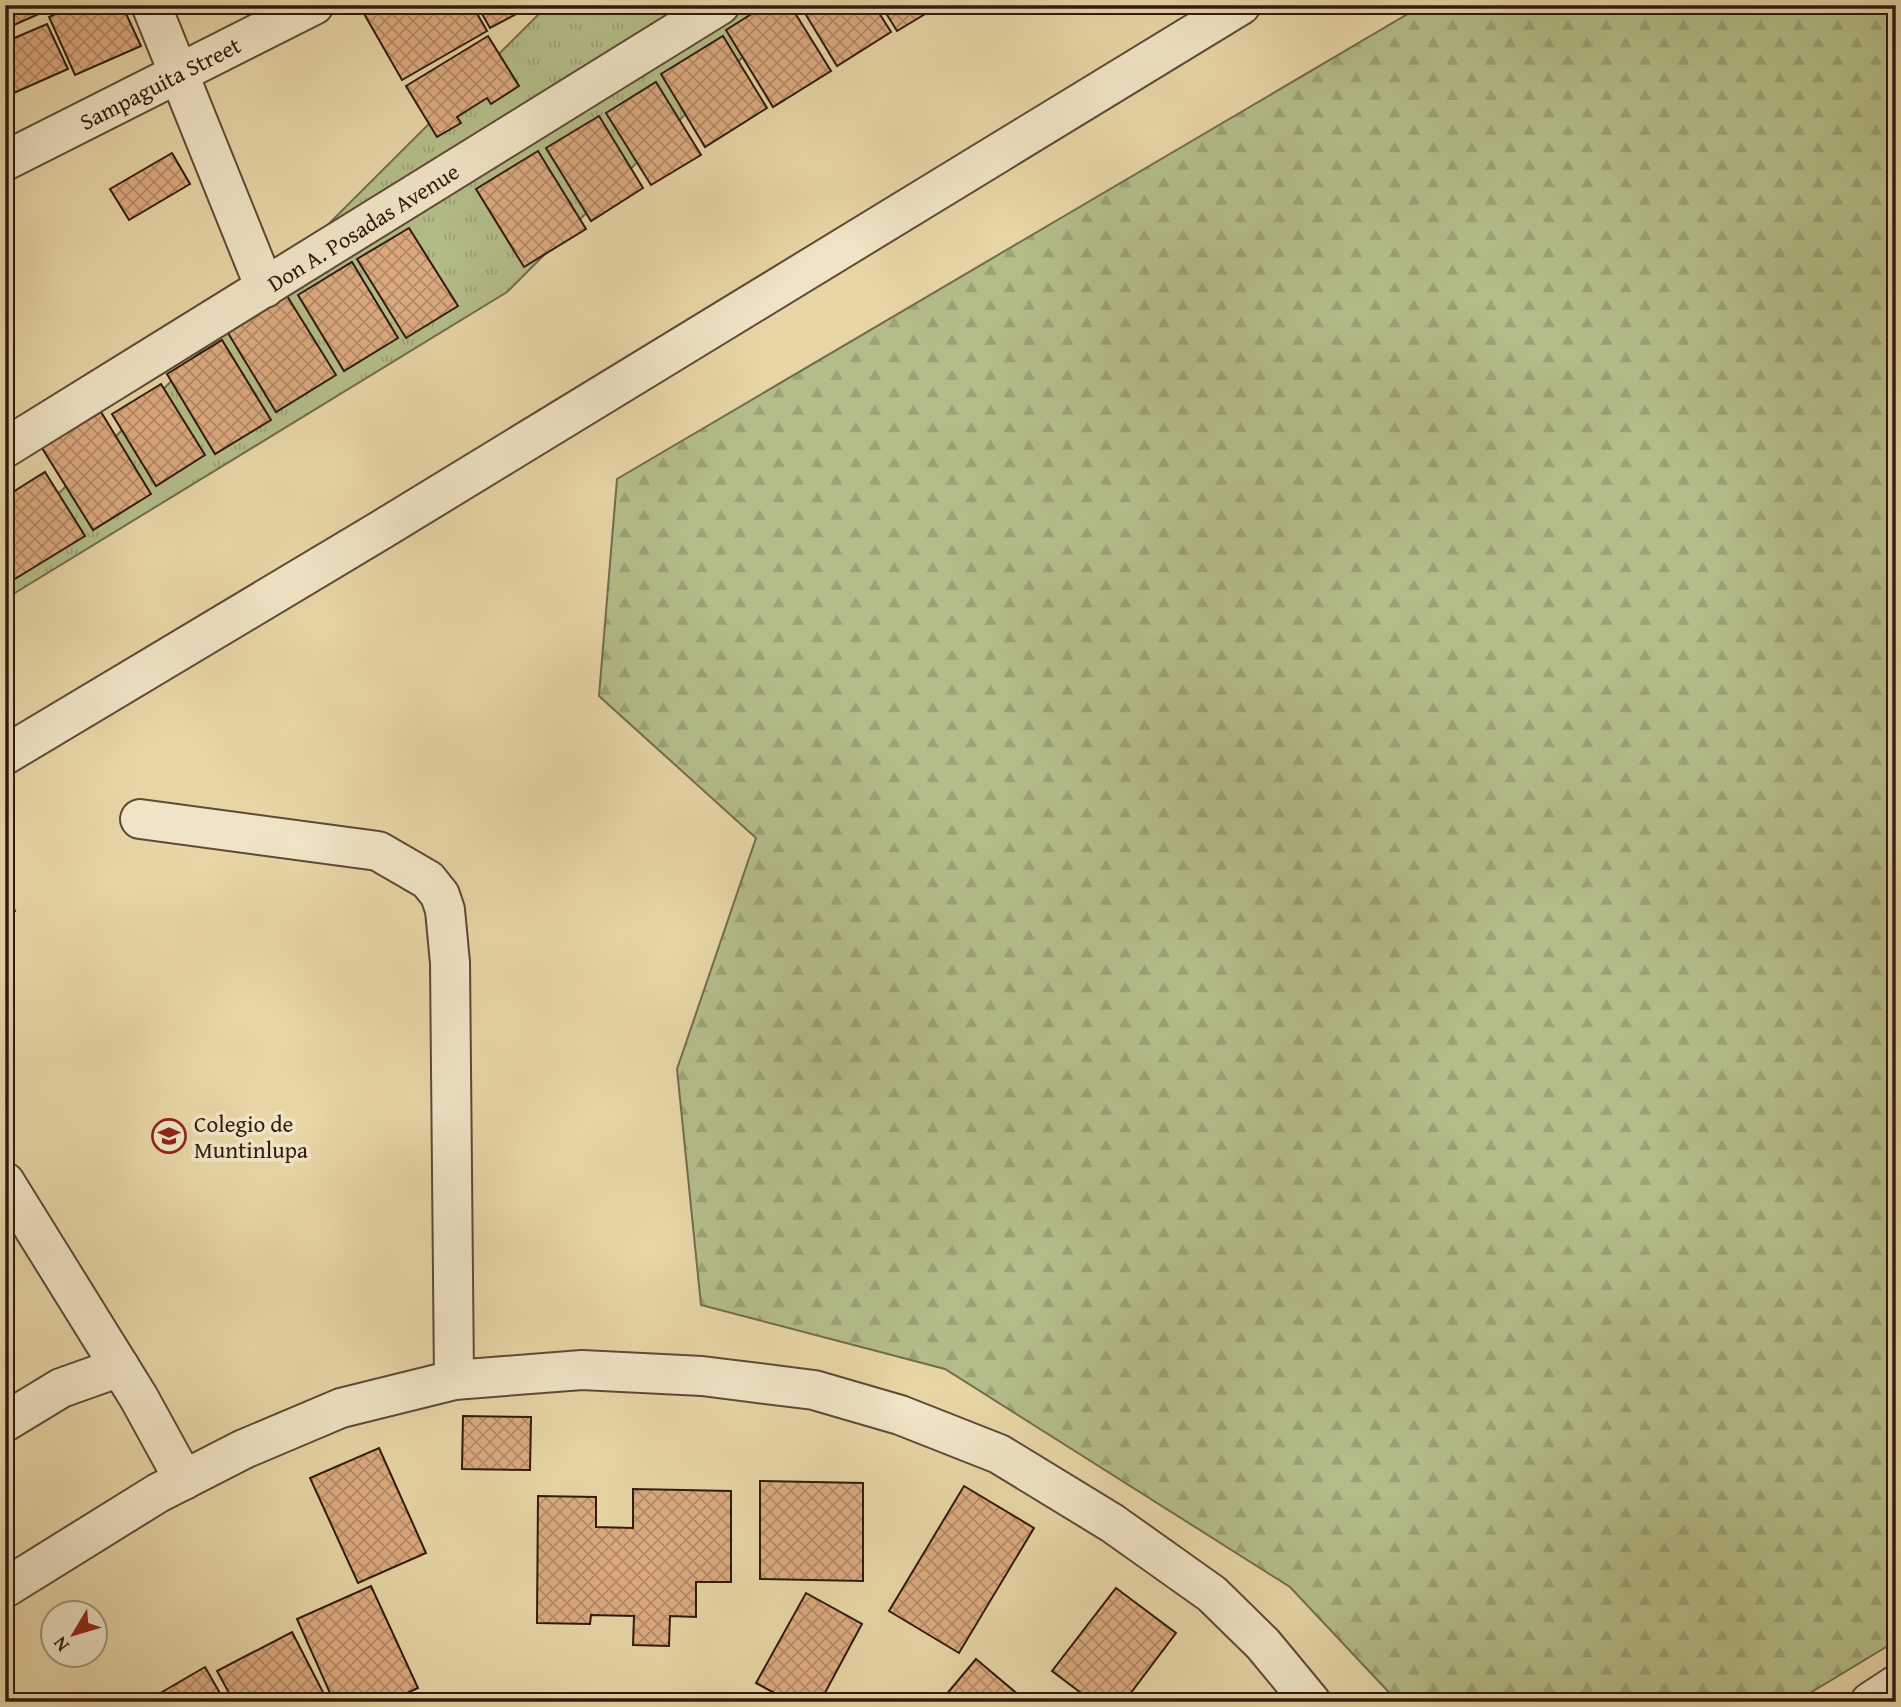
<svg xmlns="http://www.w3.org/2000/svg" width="1901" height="1707" font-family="'Gentium Book Plus',serif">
<defs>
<pattern id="grass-tufts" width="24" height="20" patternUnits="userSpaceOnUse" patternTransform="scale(1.75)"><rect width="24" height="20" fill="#b4bd88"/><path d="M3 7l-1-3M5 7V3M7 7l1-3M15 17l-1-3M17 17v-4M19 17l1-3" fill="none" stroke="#9ba274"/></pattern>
<pattern id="forest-firs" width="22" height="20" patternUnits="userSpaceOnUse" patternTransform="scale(1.75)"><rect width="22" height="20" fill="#b4bd88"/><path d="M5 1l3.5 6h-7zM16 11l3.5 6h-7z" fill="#9ba274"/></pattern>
<pattern id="building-cross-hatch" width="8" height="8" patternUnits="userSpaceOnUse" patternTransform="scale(1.75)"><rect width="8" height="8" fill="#dcab80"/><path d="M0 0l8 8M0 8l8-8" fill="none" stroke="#b38a67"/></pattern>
</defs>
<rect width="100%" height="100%" fill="#e7d5a6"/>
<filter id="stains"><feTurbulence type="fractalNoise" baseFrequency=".00286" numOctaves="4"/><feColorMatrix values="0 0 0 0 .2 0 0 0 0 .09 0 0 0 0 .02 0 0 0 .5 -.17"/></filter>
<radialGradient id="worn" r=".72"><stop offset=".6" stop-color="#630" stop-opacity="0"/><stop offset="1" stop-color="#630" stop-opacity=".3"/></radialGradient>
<path fill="url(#grass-tufts)" stroke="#726c4c" stroke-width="2" d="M548 5H795L507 292 5 599V547Z"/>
<path fill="url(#forest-firs)" stroke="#726c4c" stroke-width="2" d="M1423 5H1896V1641L1795 1702H1398L1290 1587 945 1369 701 1305 677 1069 756 838 599 696 617 479Z"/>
<g fill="url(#building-cross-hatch)" stroke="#311a10" stroke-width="2">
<path d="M5 5H59L5 29Z"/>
<path d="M75 5H122L141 46 75 75 49 17Z"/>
<path d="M359 5H472L487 31 402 80Z"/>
<path d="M477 5H533L490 28Z"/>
<path d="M766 5H790L831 71 773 107 726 30Z"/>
<path d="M800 5H874L891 32 837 66Z"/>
<path d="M881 5H940L897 31Z"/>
<path d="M47 24 68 69 7 96 5 42Z"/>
<path d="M488 36 519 86 491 104 487 98 457 117 461 123 437 137 406 86Z"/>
<path d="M723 36 767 108 705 147 661 74Z"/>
<path d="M656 82 701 155 651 185 606 113Z"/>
<path d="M5 103 13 122 5 125Z"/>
<path d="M599 116 643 188 591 221 546 148Z"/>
<path d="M538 151 586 229 524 267 476 189Z"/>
<path d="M172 153 190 184 129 220 110 189Z"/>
<path d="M409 228 458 306 406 338 357 259Z"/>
<path d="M352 262 398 338 344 371 298 295Z"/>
<path d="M287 296 336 375 276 412 228 333Z"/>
<path d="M222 340 271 420 215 454 167 374Z"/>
<path d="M161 384 205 455 156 486 112 414Z"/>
<path d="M101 412 151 494 93 530 42 448Z"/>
<path d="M45 472 85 536 5 585V497Z"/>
<path d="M5 895 15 911 5 917Z"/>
<path d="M463 1416 531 1417 530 1470 462 1469Z"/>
<path d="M379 1448 426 1553 358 1583 310 1478Z"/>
<path d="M760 1481 863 1483V1581L760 1579Z"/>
<path d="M964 1486 1034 1528 959 1653 889 1611Z"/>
<path d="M633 1489 731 1491V1582H696V1617L670 1616 669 1646 633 1645 634 1616 591 1615 590 1624 537 1623 538 1496 596 1497V1527L633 1528Z"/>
<path d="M371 1586 418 1688 388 1702H334L297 1619Z"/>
<path d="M1116 1588 1176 1633 1124 1702H1093L1052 1671Z"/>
<path d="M806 1593 862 1624 820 1702H791L756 1683Z"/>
<path d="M292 1632 328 1702H234L217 1671Z"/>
<path d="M976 1659 1027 1702H940Z"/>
<path d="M205 1667 225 1702H145Z"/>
</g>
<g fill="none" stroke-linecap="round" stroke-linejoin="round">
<g stroke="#5e4936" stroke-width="42">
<g id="minor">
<path d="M151 5 265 288"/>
<path d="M5 161 314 5"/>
<path d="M5 448 720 5"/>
<path d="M5 755 381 530 1241 5"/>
<path d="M140 819 378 851 428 880 440 895 445 910 450 963 454 1380"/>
<path d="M5 1182 139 1398 184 1480"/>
<path d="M5 1422 61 1388 120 1367"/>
<path d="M5 1588 158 1493 244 1449 341 1408 454 1380 582 1370 702 1376 814 1390 900 1415 999 1454 1112 1523 1212 1594 1263 1644 1311 1702"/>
<path d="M1870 1702 1896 1685"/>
</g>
</g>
<use href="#minor" stroke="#efe4c5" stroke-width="38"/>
</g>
<defs>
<g id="university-ring" transform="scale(1.75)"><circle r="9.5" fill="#efe4c5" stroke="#8f2418" stroke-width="1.5"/><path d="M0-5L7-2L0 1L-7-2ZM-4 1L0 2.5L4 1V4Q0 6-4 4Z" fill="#8f2418"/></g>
</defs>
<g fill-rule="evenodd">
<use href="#university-ring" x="169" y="1136"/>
</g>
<g text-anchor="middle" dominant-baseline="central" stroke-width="7" stroke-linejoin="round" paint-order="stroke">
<g font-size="23" fill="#311a10" stroke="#efe4c5">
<text transform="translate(160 83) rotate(-27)">Sampaguita Street</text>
<text transform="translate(363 227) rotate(-32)">Don A. Posadas Avenue</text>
</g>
<g font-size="23" fill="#311a10" stroke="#efe4c5" text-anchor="start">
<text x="194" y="1123">Colegio de<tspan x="194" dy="26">Muntinlupa</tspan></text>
</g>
</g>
<rect width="1901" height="1707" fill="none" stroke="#e7d5a6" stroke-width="28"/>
<rect x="7" y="7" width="1887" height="1693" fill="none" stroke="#311a10" stroke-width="3.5"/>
<rect x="14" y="14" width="1873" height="1679" fill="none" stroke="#311a10" stroke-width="2"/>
<g transform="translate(74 1634) rotate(232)"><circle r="33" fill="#efe4c5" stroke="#a3937d" stroke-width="2"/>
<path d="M0-5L12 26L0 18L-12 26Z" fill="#8f2418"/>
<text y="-10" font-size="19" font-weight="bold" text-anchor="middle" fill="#311a10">N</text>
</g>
<rect width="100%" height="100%" filter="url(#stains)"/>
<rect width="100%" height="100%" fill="url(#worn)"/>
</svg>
